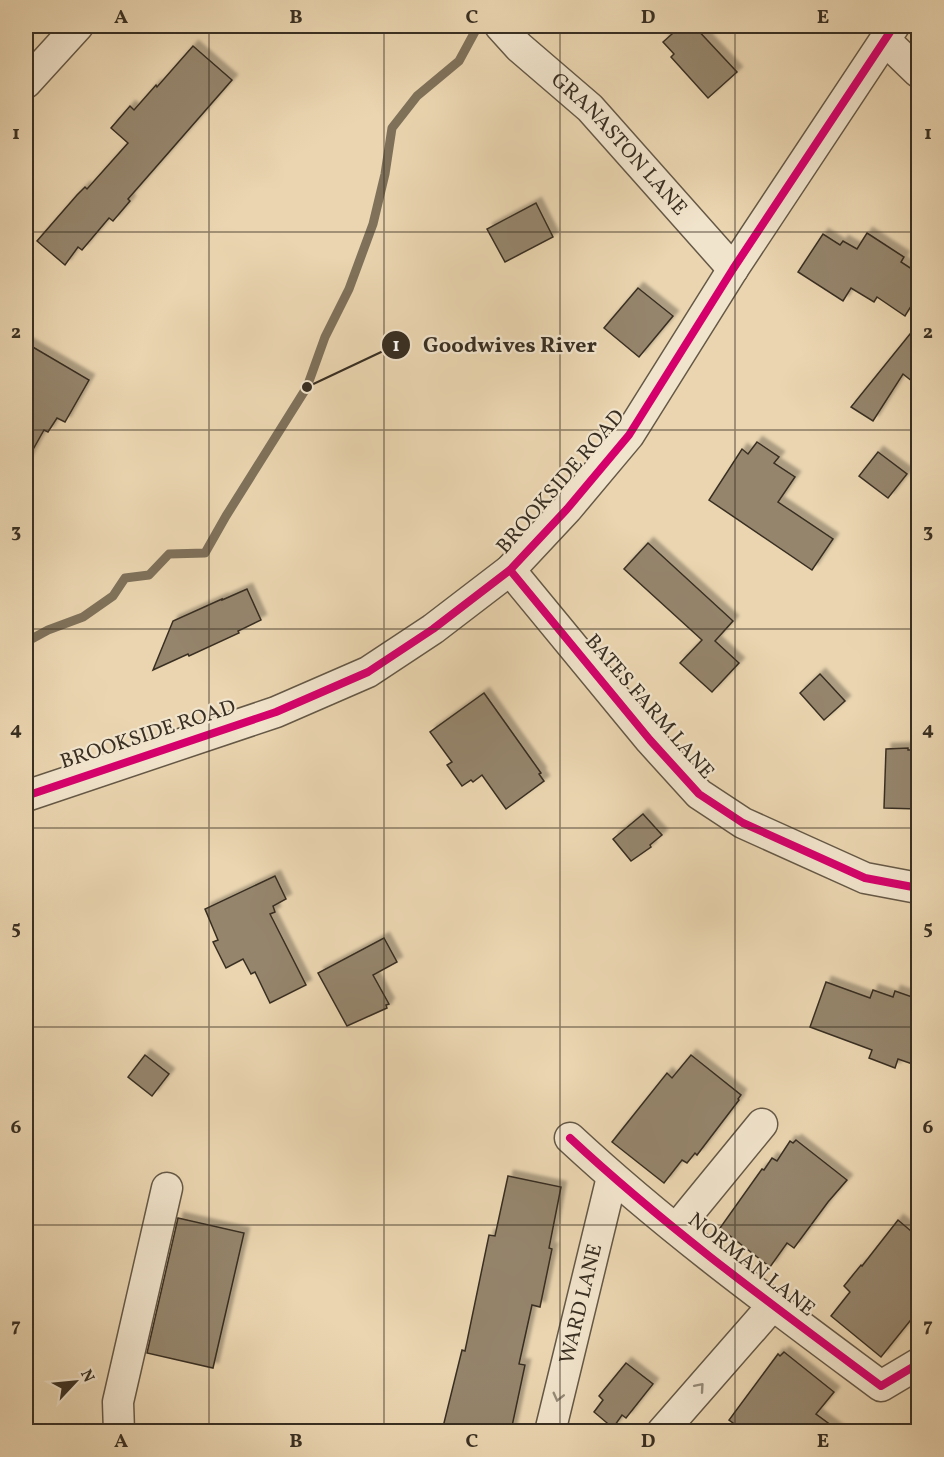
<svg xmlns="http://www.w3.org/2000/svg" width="944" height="1457" font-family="Vollkorn,serif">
<defs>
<filter id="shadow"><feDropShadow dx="5.5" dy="-5.5" stdDeviation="1.5" flood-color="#0004"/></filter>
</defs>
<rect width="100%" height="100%" fill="#ead5b0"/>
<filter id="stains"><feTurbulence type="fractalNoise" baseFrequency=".00333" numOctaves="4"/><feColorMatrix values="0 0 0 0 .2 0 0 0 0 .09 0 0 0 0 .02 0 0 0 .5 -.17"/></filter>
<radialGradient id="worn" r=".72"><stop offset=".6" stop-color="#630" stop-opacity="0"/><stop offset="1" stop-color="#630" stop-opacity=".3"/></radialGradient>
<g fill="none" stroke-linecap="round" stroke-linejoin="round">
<path stroke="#7f715a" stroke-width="9" d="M26 642 48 630 83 617 113 596 125 578 149 575 169 554 205 553 226 516 307 387 325 337 349 289 373 224 385 174 392 128 417 96 459 61 478 26"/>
</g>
<g fill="#95856c" stroke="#392f22" stroke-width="1.5" filter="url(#shadow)">
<path d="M681 26H694L737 72 708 98 671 57 674 54 663 42Z"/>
<path d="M193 46 232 80 128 199 130 201 113 221 109 218 82 250 78 247 65 265 37 241 77 195 85 187 87 189 128 143 111 128 130 106 134 110 156 85 157 87Z"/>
<path d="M536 203 553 237 505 262 487 229Z"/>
<path d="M867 233 904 257 901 262 918 273V295L905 316 877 297 874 302 851 288 843 301 798 272 823 234 840 245 843 241 857 249Z"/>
<path d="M638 288 673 316 639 357 604 328Z"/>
<path d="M910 334 918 340V386L903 374 873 421 851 407Z"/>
<path d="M26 343 89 380 65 422 57 418 48 432 44 430 26 462Z"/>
<path d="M757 442 779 457 774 463 795 477 778 502 833 539 812 570 709 500 742 449 748 454Z"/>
<path d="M878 452 907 474 888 498 859 476Z"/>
<path d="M648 543 733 621 715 641 739 663 712 692 680 663 702 640 624 569Z"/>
<path d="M247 589 261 620 238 631 239 633 189 656 188 654 153 670 173 621 222 599V600Z"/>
<path d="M820 674 845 701 824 720 800 693Z"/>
<path d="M484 693 541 773 539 774 544 781 506 809 482 775 473 782 471 780 462 786 447 765 452 762 430 732Z"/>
<path d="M908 748V750H918V809L884 808 886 749Z"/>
<path d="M643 814 662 835 650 845 651 847 631 861 613 839Z"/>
<path d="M275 876 286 899 273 906 275 912 270 914 306 985 270 1003 255 972 251 974 243 959 226 968 213 942 218 940 205 909Z"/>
<path d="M384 938 397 962 373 975 389 1004 386 1005 387 1008 347 1026 318 973Z"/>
<path d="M826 982 870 998 873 990 893 997 895 991 918 999V1066L898 1059 895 1068 869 1058 872 1050 810 1027Z"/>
<path d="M145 1055 169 1074 152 1096 128 1077Z"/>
<path d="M691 1055 741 1095 738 1099 739 1100 697 1155 695 1153 687 1163 682 1160 664 1183 612 1142 667 1073 672 1078Z"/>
<path d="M796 1140 847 1180 828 1202 794 1248 787 1243 770 1267 720 1228 762 1169 764 1170 772 1158 777 1161 790 1141 793 1143Z"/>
<path d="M508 1176 561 1187 549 1248 552 1249 540 1307 532 1305 519 1364 525 1365 511 1431H442L462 1350 465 1351 489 1235 495 1236Z"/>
<path d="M178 1218 244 1233 213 1368 147 1353Z"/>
<path d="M898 1220 918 1237V1311L881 1357 831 1316 850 1292 844 1286 861 1265 862 1266Z"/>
<path d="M784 1352 834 1392 816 1414 839 1431H744L729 1420 778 1354 780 1356Z"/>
<path d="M626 1363 653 1384 626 1418 622 1415 613 1428 594 1412 603 1400 599 1396Z"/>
</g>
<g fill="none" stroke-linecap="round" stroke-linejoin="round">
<g stroke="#655846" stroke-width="33">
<g id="minor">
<path id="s1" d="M500 26 519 47 590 108 733 269"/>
<path d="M885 40 918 72"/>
<path d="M26 83 78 26"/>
<path d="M510 570 650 740 699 794 743 823 865 878 918 888"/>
<path d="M26 796 276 712 368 672 433 629 510 570 567 509 629 435 733 269 894 26"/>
<path d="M570 1138C668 1229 775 1307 881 1386L918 1364"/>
<path d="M676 1229 762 1124"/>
<path d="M119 1432 118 1402 167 1188"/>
<path id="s2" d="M550 1432 612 1177"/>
<path d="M662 1432 773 1305"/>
</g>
</g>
<use href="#minor" stroke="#f1e4cc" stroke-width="30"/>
<g stroke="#f1e4cc" stroke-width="11">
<g id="cycleway">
<path d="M510 570 650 740 699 794 743 823 865 878 918 888"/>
<path d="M26 796 276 712 368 672 433 629 510 570 567 509 629 435 733 269 894 26"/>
<path d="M570 1138C668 1229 775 1307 881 1386L918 1364"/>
</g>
</g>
<use href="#cycleway" stroke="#d6006c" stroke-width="8"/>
</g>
<defs><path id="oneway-chevron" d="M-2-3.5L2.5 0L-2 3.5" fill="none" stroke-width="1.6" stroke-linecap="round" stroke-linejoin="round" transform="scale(1.5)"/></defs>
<g stroke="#958a77">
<use href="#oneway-chevron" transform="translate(700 1387) rotate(-49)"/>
<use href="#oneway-chevron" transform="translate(558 1397) rotate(104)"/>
</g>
<path fill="none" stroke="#392f22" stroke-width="1.5" stroke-opacity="0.55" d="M209 26V1432M384 26V1432M560 26V1432M735 26V1432M26 232H918M26 430H918M26 629H918M26 828H918M26 1027H918M26 1225H918"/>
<g text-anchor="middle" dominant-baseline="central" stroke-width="4.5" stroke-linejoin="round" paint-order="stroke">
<g font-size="21" fill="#392f22" stroke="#f1e4cc">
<text stroke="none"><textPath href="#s1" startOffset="168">GRANASTON LANE</textPath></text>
<text transform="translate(561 482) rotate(-49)">BROOKSIDE ROAD</text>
<text transform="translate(649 707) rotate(49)">BATES FARM LANE</text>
<text transform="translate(148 735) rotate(-18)">BROOKSIDE ROAD</text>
<text transform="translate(751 1265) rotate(38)">NORMAN LANE</text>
<text stroke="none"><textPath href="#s2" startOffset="132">WARD LANE</textPath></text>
</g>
</g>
<path fill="none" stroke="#392f22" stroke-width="2" d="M307 387L396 345"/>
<g fill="#392f22" stroke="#f1e4cc" stroke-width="2">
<circle cx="307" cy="387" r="6"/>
<circle cx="396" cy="345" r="15"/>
</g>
<g font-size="18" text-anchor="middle" font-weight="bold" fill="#fff">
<text x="396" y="351">1</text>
</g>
<g font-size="22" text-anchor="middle" font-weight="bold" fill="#392f22" stroke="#f1e4cc" stroke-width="4.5" stroke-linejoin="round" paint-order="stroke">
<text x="510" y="352">Goodwives River</text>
</g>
<rect width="944" height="1457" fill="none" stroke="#ead5b0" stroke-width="66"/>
<g transform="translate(75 1382) rotate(64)" stroke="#f1e4cc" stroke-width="4.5" paint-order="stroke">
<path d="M0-4.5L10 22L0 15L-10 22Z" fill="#392f22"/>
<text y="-9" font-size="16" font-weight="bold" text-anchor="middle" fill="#392f22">N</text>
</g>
<rect x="33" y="33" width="878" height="1391" fill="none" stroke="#392f22" stroke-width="2"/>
<g font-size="20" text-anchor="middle" font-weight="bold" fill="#392f22">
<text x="121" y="23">A</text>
<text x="296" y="23">B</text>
<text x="472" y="23">C</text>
<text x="648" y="23">D</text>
<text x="823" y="23">E</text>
<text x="16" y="139">1</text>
<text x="928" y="139">1</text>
<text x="16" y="338">2</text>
<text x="928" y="338">2</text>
<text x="16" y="537">3</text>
<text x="928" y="537">3</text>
<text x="16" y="735">4</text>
<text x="928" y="735">4</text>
<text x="16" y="934">5</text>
<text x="928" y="934">5</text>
<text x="16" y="1133">6</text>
<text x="928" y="1133">6</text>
<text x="16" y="1331">7</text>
<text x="928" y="1331">7</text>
<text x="121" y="1447">A</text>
<text x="296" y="1447">B</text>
<text x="472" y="1447">C</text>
<text x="648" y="1447">D</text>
<text x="823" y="1447">E</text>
</g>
<rect width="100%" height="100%" filter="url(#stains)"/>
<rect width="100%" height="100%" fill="url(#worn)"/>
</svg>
